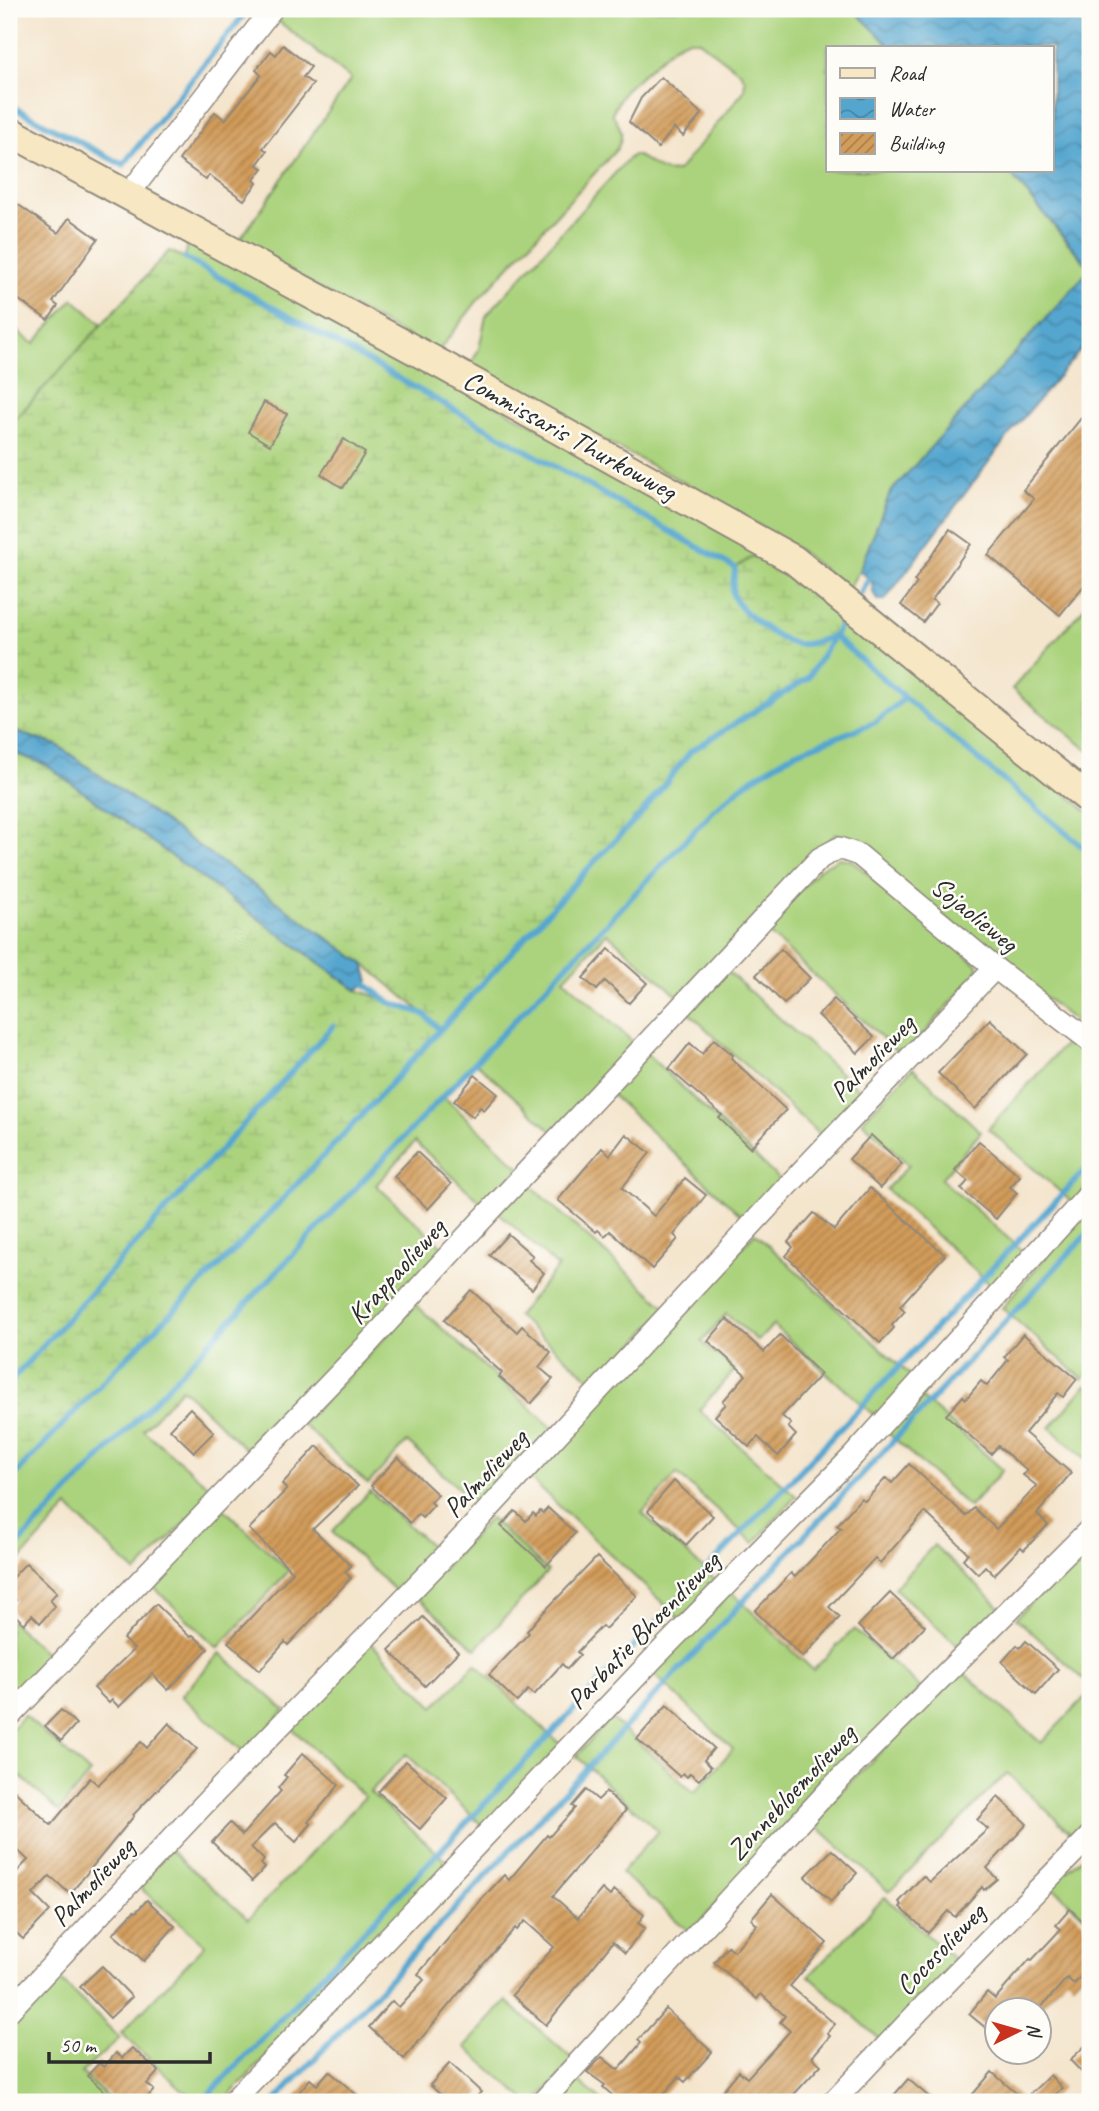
<svg xmlns="http://www.w3.org/2000/svg" width="1099" height="2111" font-family="Caveat,sans-serif">
<defs>
<pattern id="wetland-marsh" width="20" height="14" patternUnits="userSpaceOnUse" patternTransform="scale(1.75)"><rect width="20" height="14" fill="#abd37d"/><path d="M1 5h8M5 5V1M11 12h8M15 12V8" fill="none" stroke="#93b56c"/></pattern>
<pattern id="water-waves" width="16" height="10" patternUnits="userSpaceOnUse" patternTransform="scale(1.75)"><rect width="16" height="10" fill="#54a6cf"/><path d="M0 5q4-4 8 0t8 0" fill="none" stroke="#4687a8"/></pattern>
<pattern id="building-hatch" width="6" height="6" patternUnits="userSpaceOnUse" patternTransform="scale(1.75)"><rect width="6" height="6" fill="#d29c5a"/><path d="M-1 1l2-2M0 6l6-6M5 7l2-2" fill="none" stroke="#ab7f4b"/></pattern>
</defs>
<rect width="100%" height="100%" fill="#fdfcf7"/>
<filter id="ink" filterUnits="userSpaceOnUse"><feTurbulence type="fractalNoise" baseFrequency=".0143" numOctaves="2"/><feDisplacementMap in="SourceGraphic" scale="14" xChannelSelector="R" yChannelSelector="G"/><feConvolveMatrix kernelMatrix="1 2 1 2 8 2 1 2 1" color-interpolation-filters="sRGB"/></filter>
<filter id="wash" filterUnits="userSpaceOnUse"><feTurbulence type="fractalNoise" baseFrequency=".00686" numOctaves="4" result="noise"/><feDisplacementMap in="SourceGraphic" scale="28" xChannelSelector="R" yChannelSelector="G"/><feGaussianBlur stdDeviation="1.57" result="paint"/><feColorMatrix in="noise" values="0 0 0 0 0 0 0 0 0 0 0 0 0 0 0 0 0 1.4 0 .05"/><feComposite in="paint" operator="in"/></filter>
<g filter="url(#wash)">
<rect width="100%" height="100%" fill="#f4e5cd"/>
<g fill="#abd37d" stroke="#6b7f54" stroke-width="2">
<path d="M278 9H853L891 47H828V170H1007L1090 269 890 493 859 571 848 589 799 550 706 494 468 369 479 349 486 316 626 161 633 155C651 158 658 178 679 170L744 91 745 80 741 73 698 40H686L674 46 625 90 612 113C621 128 625 134 617 149L478 300 437 353 237 244 351 79 272 16Z"/>
<path d="M189 238 763 550 735 568 185 258Z"/>
<path d="M73 299 102 324 9 426V325L34 344Z"/>
<path d="M1090 601V752L1012 689Z"/>
<path d="M846 616 1090 813V1030L1088 1032 863 851 836 833 680 998 607 933 564 979 635 1044 553 1132 475 1062 443 1096 520 1168 485 1206 415 1142 376 1185 445 1249 253 1456 182 1388 143 1430 215 1491 136 1573 68 1507 9 1572V1481L115 1369 238 1247 373 1103 596 860 641 814 691 751 808 678Z"/>
<path d="M839 858 851 860 978 965V972L903 1057 764 929 818 870Z"/>
<path d="M725 969 866 1096 825 1140 687 1011Z"/>
<path d="M1073 1035 1090 1049V1183L1073 1203 988 1129Z"/>
<path d="M647 1054 782 1182 748 1222 611 1094Z"/>
<path d="M913 1068 981 1132 941 1179 1025 1253 995 1289 886 1189 909 1165 862 1121Z"/>
<path d="M526 1182 667 1308 598 1385 517 1316 558 1267 498 1212Z"/>
<path d="M1090 1206V1371L1083 1379 1002 1308Z"/>
<path d="M755 1233 913 1378 877 1418 773 1325 758 1341 726 1314 702 1342 735 1370 699 1410 796 1496 754 1543 677 1474 642 1513 717 1581 681 1620 528 1477Z"/>
<path d="M416 1305 555 1430 482 1509 407 1442 368 1484 302 1424Z"/>
<path d="M1086 1385 1090 1388V1462L1050 1428Z"/>
<path d="M919 1395 1003 1470 969 1507 887 1432Z"/>
<path d="M370 1491 437 1551 398 1593 332 1532Z"/>
<path d="M220 1505 289 1571 218 1648 146 1580Z"/>
<path d="M490 1518 548 1571 476 1649 417 1597Z"/>
<path d="M1090 1539V1685L1016 1618Z"/>
<path d="M934 1545 1002 1609 963 1650 894 1588Z"/>
<path d="M731 1592 813 1670 854 1629 921 1688 690 1932 621 1873 658 1831 576 1756 611 1718 694 1793 733 1749 653 1673Z"/>
<path d="M9 1619 52 1659 18 1699 9 1690Z"/>
<path d="M369 1641 434 1707 475 1664 561 1745 484 1827 406 1754 370 1792 450 1864 223 2102H196L121 2033 205 1945 138 1886 170 1850 248 1919 365 1797 288 1725Z"/>
<path d="M220 1653 285 1710 245 1753 181 1696Z"/>
<path d="M962 1671 1041 1743 1090 1692V1829L1079 1841 1007 1773 889 1892 811 1821Z"/>
<path d="M24 1715 90 1773 59 1811 9 1766V1732Z"/>
<path d="M1090 1850V1922L1051 1886Z"/>
<path d="M885 1897 959 1964 883 2042 809 1976Z"/>
<path d="M52 1972 120 2038 81 2073 113 2102H9V2018Z"/>
<path d="M506 2001 574 2060 536 2102H528L465 2047Z"/>
<path d="M574 2077 603 2102H550Z"/>
</g>
<path fill="url(#wetland-marsh)" stroke="#6b7f54" stroke-width="2" d="M169 251 185 258 735 568 763 550 846 616 808 678 690 751 641 814 564 894 373 1103 238 1247 115 1369 9 1481V751L46 765 357 990 422 1012 364 964 57 745 9 730V426Z"/>
<g fill="url(#water-waves)" stroke="#40687d" stroke-width="2">
<path d="M853 9H1090V268L1007 170H1052V47H891Z"/>
<path d="M1090 269V339L1012 431 885 600H877L873 592 872 581 859 571 890 493Z"/>
<path d="M9 730 57 745 364 964 369 981 357 990 46 765 9 751Z"/>
</g>
<g fill="none" stroke-linecap="round" stroke-linejoin="round">
<g stroke="#54a6cf" stroke-width="6">
<path d="M9 105 123 165 246 12"/>
<path d="M855 602 873 572"/>
<path d="M905 698 1090 853"/>
<path d="M360 980 389 1002 424 1014 440 1030"/>
<path d="M9 1383 333 1026"/>
<path d="M9 1481 115 1369 238 1247 373 1103 596 860 641 814 691 751 808 678 847 614"/>
<path d="M9 1554 715 809 747 782 794 753 874 723 905 698 834 636C822 639 809 646 797 644 779 641 739 612 733 595 731 588 735 575 735 568L185 258"/>
<path d="M202 2102 1090 1165"/>
<path d="M274 2102 1090 1231"/>
</g>
</g>
<g id="blocks">
<g fill="url(#building-hatch)">
<path d="M283 45 311 67 303 77 313 84 263 148 267 151 257 165 263 168 254 180 257 183 244 200 209 175 206 180 179 160 215 112 225 120 261 75 256 70 271 51 276 55Z"/>
<path d="M661 77 702 114 683 136 674 128 658 148 629 122 641 98Z"/>
<path d="M9 198 58 233 69 218 98 239 53 302 58 306 48 320 9 293Z"/>
<path d="M264 402 287 414 270 445 248 432Z"/>
<path d="M1090 407V578L1060 615 988 555 1034 499 1023 490Z"/>
<path d="M344 439 365 453 343 488 321 474Z"/>
<path d="M950 529 971 544 932 600 937 603 923 622 901 605 917 583 914 581Z"/>
<path d="M609 949 647 983 629 1003 605 981 597 990 583 978Z"/>
<path d="M781 949 810 978 784 1004 756 975Z"/>
<path d="M834 999 874 1037 858 1053 818 1015Z"/>
<path d="M990 1019 1027 1054 975 1109 938 1073Z"/>
<path d="M714 1039 733 1055 731 1058 786 1110 750 1148 719 1118 722 1115 669 1069 690 1043 702 1054Z"/>
<path d="M475 1075 498 1094 484 1110 480 1107 473 1117 454 1101Z"/>
<path d="M626 1134 650 1153 622 1188 654 1216 685 1178 706 1195 674 1235 678 1239 652 1269 610 1231 605 1236 598 1230 596 1232 558 1200 602 1148 610 1155Z"/>
<path d="M871 1135 902 1164 880 1188 849 1159Z"/>
<path d="M979 1141 1020 1176 1010 1187 1017 1193 996 1219 961 1189 968 1181 955 1170Z"/>
<path d="M417 1152 451 1184 428 1209 394 1176Z"/>
<path d="M870 1188 945 1255 900 1306 905 1311 892 1325 894 1328 880 1343 786 1256 793 1247 788 1242 814 1213 834 1230Z"/>
<path d="M508 1234 533 1256 529 1260 544 1273 532 1289 489 1255Z"/>
<path d="M471 1290 517 1332 522 1326 551 1352 539 1367 553 1379 531 1404 499 1377 502 1373 444 1320Z"/>
<path d="M727 1319 764 1352 780 1335 821 1374 782 1416 791 1424 788 1427 796 1435 778 1456 758 1437 749 1447 715 1416 726 1404 723 1401 746 1375 708 1341Z"/>
<path d="M1023 1334 1077 1379 1063 1397 1058 1393 1025 1433 1071 1473 1037 1514 1048 1525 1024 1550 1021 1547 994 1575 985 1566 978 1574 963 1559 968 1553 925 1512 880 1563 875 1558 829 1607 840 1617 803 1657 755 1611 791 1573 795 1577 841 1528 837 1525 861 1498 865 1501 886 1478 892 1483 909 1464 966 1516 974 1508 996 1529 1037 1486 1023 1475 1027 1471 998 1446 991 1454 946 1415 963 1396 966 1399 981 1381 987 1386 1008 1360 1004 1357Z"/>
<path d="M190 1408 214 1432 194 1452 170 1429Z"/>
<path d="M317 1446 358 1486 313 1529 351 1566 345 1572 351 1578 288 1645 285 1642 260 1670 228 1642 293 1572 249 1529 287 1489 282 1484Z"/>
<path d="M398 1457 438 1495 431 1502 434 1505 422 1518 418 1514 410 1523 371 1486Z"/>
<path d="M674 1481 713 1516 686 1545 648 1511Z"/>
<path d="M548 1508 575 1533 546 1566 501 1526 515 1511 526 1521 533 1513 536 1516 540 1511 543 1513Z"/>
<path d="M597 1557 637 1596 605 1629 602 1626 577 1652 580 1655 567 1669 562 1664 534 1695 528 1690 517 1702 489 1675 529 1633 527 1631 538 1618Z"/>
<path d="M26 1563 57 1592 50 1600 55 1606 40 1623 32 1615 24 1624 9 1609 16 1600 9 1593V1581Z"/>
<path d="M890 1593 925 1626 893 1659 858 1626Z"/>
<path d="M156 1604 190 1637 193 1635 208 1649 168 1690 152 1674 119 1707 112 1700 109 1703 94 1688 134 1649 123 1639Z"/>
<path d="M423 1617 458 1652 425 1686 389 1650Z"/>
<path d="M1026 1641 1058 1669 1036 1694 1002 1662 1017 1645 1020 1648Z"/>
<path d="M667 1705 714 1748 704 1760 711 1767 699 1780 690 1773 687 1777 683 1773 680 1777 637 1739Z"/>
<path d="M61 1710 76 1724 61 1741 45 1726Z"/>
<path d="M169 1723 197 1749 133 1815 134 1816 70 1894 50 1876 33 1894 50 1911 23 1939 9 1926V1880L28 1860 9 1842V1786L51 1825 90 1778 98 1785 141 1742 147 1748Z"/>
<path d="M303 1753 339 1785 308 1822 311 1824 296 1842 275 1823 251 1847 264 1860 261 1864 265 1868 252 1881 212 1842 230 1823 242 1835 281 1791 278 1788 287 1777 284 1775Z"/>
<path d="M406 1761 447 1798 420 1829 378 1792Z"/>
<path d="M586 1790 598 1800 606 1792 626 1810 553 1896 578 1918 602 1889 610 1896 614 1890 644 1915 638 1923 645 1928 625 1953 613 1942 546 2025 512 1995 554 1947 525 1921 517 1930 515 1928 479 1969 404 2059 369 2027 392 2001 399 2007 424 1980 418 1974 482 1899 504 1875 509 1880 547 1835 549 1837 575 1808 572 1806Z"/>
<path d="M998 1797 1027 1824 987 1868 997 1879 984 1890 982 1887 955 1917 948 1911 928 1933 900 1907 902 1905 899 1902 923 1876 930 1882 988 1829 977 1820Z"/>
<path d="M832 1850 857 1873 831 1902 805 1877Z"/>
<path d="M772 1894 827 1943 790 1986 835 2024 827 2033 830 2036 812 2057 821 2065 787 2102H713L739 2071 747 2078 790 2031 780 2022 785 2016 761 1994 757 1999 714 1962 728 1946 734 1951 757 1925 751 1919Z"/>
<path d="M147 1900 175 1926 144 1961 113 1934 134 1911 136 1912Z"/>
<path d="M1070 1909 1090 1928V1967L1074 1984 1067 1978 1039 2010H998V2038L969 2014 987 1992 995 1999 1030 1959 1032 1960 1061 1929 1056 1925Z"/>
<path d="M102 1966 132 1997 110 2018 80 1987Z"/>
<path d="M666 2009 712 2052 685 2082 679 2077 657 2102H620L603 2087 605 2085 587 2072 602 2057 618 2070 641 2043 638 2040Z"/>
<path d="M1090 2041V2081L1070 2060Z"/>
<path d="M132 2048 159 2071 147 2084 154 2090 143 2102H117L87 2076 99 2063 104 2067 116 2053 122 2058Z"/>
<path d="M450 2063 481 2092 472 2102H448L430 2085Z"/>
<path d="M329 2071 365 2102H291L310 2079 317 2085Z"/>
<path d="M992 2072 1024 2100 1050 2075 1062 2088 1047 2102H966Z"/>
<path d="M908 2079 935 2102H888Z"/>
</g>
</g>
</g>
<g filter="url(#ink)">
<use href="#blocks" fill-opacity="0" stroke="#90887c" stroke-width="2"/>
<g fill="none" stroke-linecap="round" stroke-linejoin="round">
<g stroke="#90887c" stroke-width="24">
<g id="street">
<path d="M128 195 272 9"/>
<path d="M9 1717 364 1348 449 1255 820 858 839 848 859 855 995 968 1090 1041"/>
<path d="M9 2011 209 1799 446 1555 782 1192 995 968"/>
<path d="M232 2102 653 1659 853 1456 1090 1193"/>
<path d="M542 2102 831 1788 1090 1529"/>
<path d="M833 2102 918 2012 1090 1836"/>
</g>
</g>
<g stroke="#90887c" stroke-width="32">
<path id="secondary" d="M9 131 444 366 794 560 1090 800"/>
</g>
<use href="#street" stroke="#fff" stroke-width="21"/>
<use href="#secondary" stroke="#f7e8c3" stroke-width="28"/>
</g>
</g>
<g text-anchor="middle" dominant-baseline="central" stroke-width="5" stroke-linejoin="round" paint-order="stroke">
<g font-size="28" fill="#2b2b2b" stroke="#fdfcf7">
<text transform="translate(570 435) rotate(29)">Commissaris Thurkowweg</text>
<text transform="translate(975 914) rotate(39)">Sojaolieweg</text>
<text transform="translate(872 1058) rotate(-46)">Palmolieweg</text>
<text transform="translate(396 1271) rotate(-48)">Krappaolieweg</text>
<text transform="translate(485 1473) rotate(-47)">Palmolieweg</text>
<text transform="translate(643 1630) rotate(-46)">Parbatie Bhoendieweg</text>
<text transform="translate(791 1792) rotate(-47)">Zonnebloemolieweg</text>
<text transform="translate(92 1882) rotate(-47)">Palmolieweg</text>
<text transform="translate(940 1949) rotate(-46)">Cocosolieweg</text>
</g>
</g>
<rect width="1099" height="2111" fill="none" stroke="#fdfcf7" stroke-width="35"/>
<rect x="826" y="46" width="228" height="126" fill="#fdfcf7" stroke="#a9a8a5" stroke-width="2"/>
<rect x="840" y="68" width="35" height="10" fill="#f7e8c3" stroke="#a9a8a5" stroke-width="2"/>
<text x="889" y="80" font-size="21" fill="#2b2b2b">Road</text>
<rect x="840" y="98" width="35" height="21" fill="url(#water-waves)" stroke="#a9a8a5" stroke-width="2"/>
<text x="889" y="116" font-size="21" fill="#2b2b2b">Water</text>
<rect x="840" y="133" width="35" height="21" fill="url(#building-hatch)" stroke="#a9a8a5" stroke-width="2"/>
<text x="889" y="150" font-size="21" fill="#2b2b2b">Building</text>
<g transform="translate(1018 2031) rotate(85)"><circle r="33" fill="#fdfcf7" stroke="#a9a8a5" stroke-width="2"/>
<path d="M0-5L12 26L0 18L-12 26Z" fill="#c8321e"/>
<text y="-10" font-size="19" font-weight="bold" text-anchor="middle" fill="#2b2b2b">N</text>
</g>
<path d="M49 2052v10h161v-10" fill="none" stroke="#2b2b2b" stroke-width="3.5"/>
<text x="60" y="2052" font-size="21" fill="#2b2b2b" stroke="#fdfcf7" stroke-width="5" paint-order="stroke">50 m</text>
</svg>
